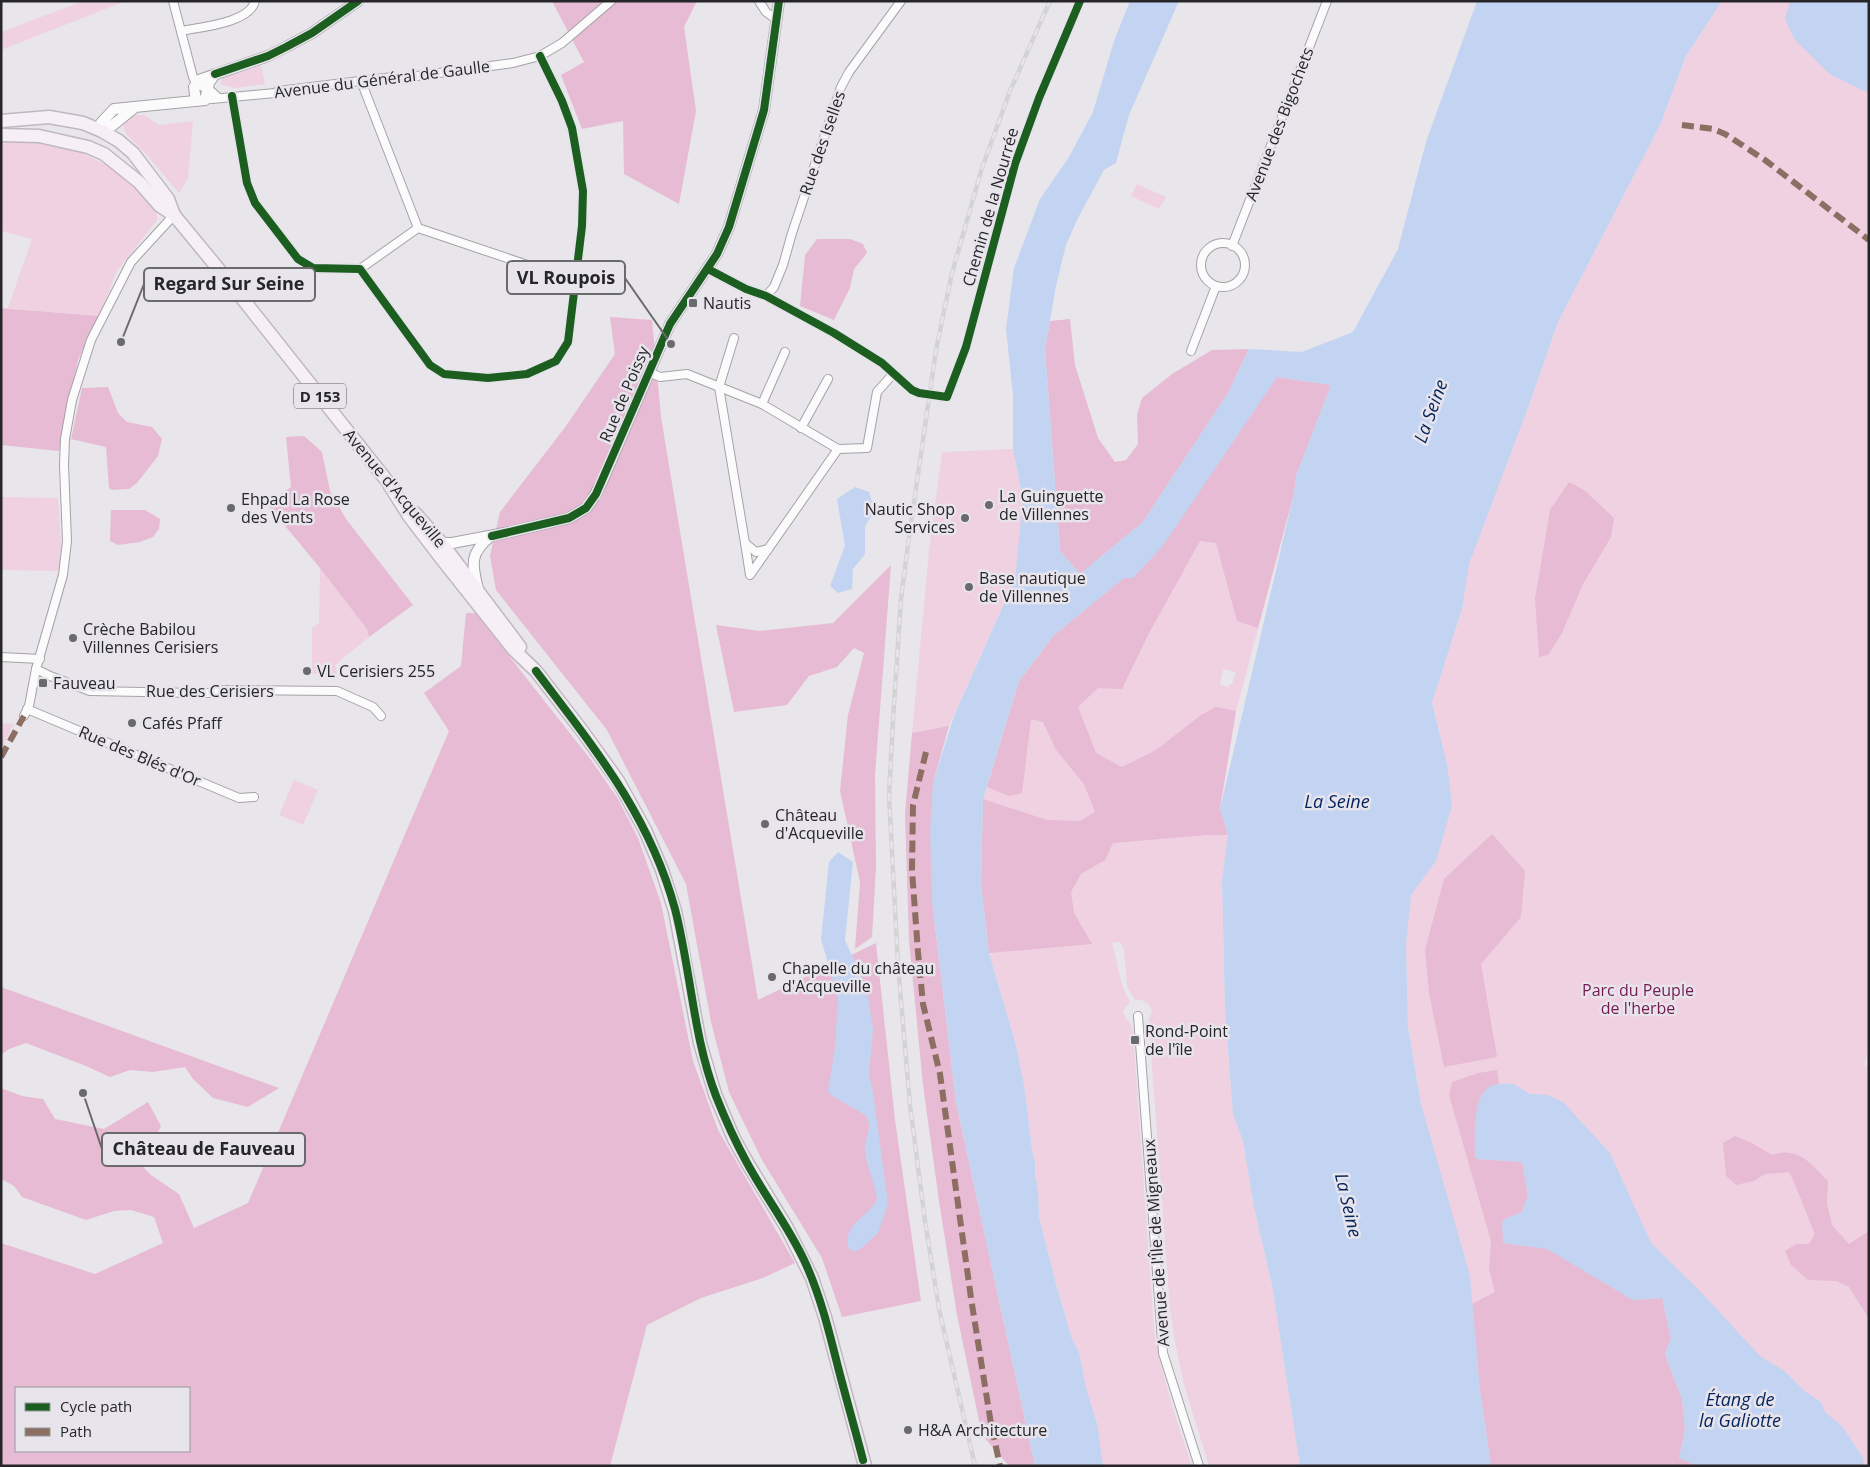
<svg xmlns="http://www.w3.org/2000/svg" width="1870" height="1467" font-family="'Open Sans',sans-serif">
<rect width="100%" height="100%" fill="#e8e6ea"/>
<g fill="#efd1e1" fill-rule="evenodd">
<path d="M83 1H126L1 50V32Z"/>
<path d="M1722 1H1869V1046L1865 1065 1869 1067V1466H1491L1480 1391 1421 1104 1408 1027 1406 944 1411 868 1444 752 1432 703 1462 609 1468 564 1528 408 1558 322 1660 125 1686 56Z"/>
<path d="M261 65 265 84 234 88 220 84 223 78Z"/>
<path d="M133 115H144L159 125 193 121 188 178 179 193 148 156 126 134 123 125Z"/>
<path d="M41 141 81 152 125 175 157 211V220L117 271 99 316 8 308 32 239 1 231V142Z"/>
<path d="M1137 184 1166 197 1159 209 1131 196Z"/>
<path d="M1277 377 1331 385 1296 476 1294 493 1236 711 1220 808 1228 835 1222 879 1225 1011 1233 1114 1243 1141 1254 1207 1272 1285 1300 1466H1209L1184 1385 1174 1337 1170 1308 1150 1039 1149 1019 1152 1011C1150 1003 1143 999 1135 1000L1127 987 1124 949 1120 942 1112 943C1118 963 1119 983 1130 1002L1124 1009 1123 1013 1132 1027 1133 1032 1154 1329C1161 1376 1177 1421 1192 1466H1103L1097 1423 1086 1388 1079 1352 1072 1339 1056 1284 1039 1217 1038 1189 1035 1174V1162L1032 1149 1024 1084 1015 1042 989 953 983 799 1019 681ZM1223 669 1236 672 1232 684H1230L1229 687 1220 685Z"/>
<path d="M1013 449 1025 509 1015 579 949 726 912 733 929 551 942 452Z"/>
<path d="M1 497 58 498 61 544 60 571 1 570Z"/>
<path d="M320 568 367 629 369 637 335 665 337 674H312V628L319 623Z"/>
<path d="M1 723 14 724 1 750Z"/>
<path d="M294 780 318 790 303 825 279 815Z"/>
</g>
<g fill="#e7bbd3" fill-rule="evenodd">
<path d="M552 1H697L684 27 696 111 679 204 624 174 623 121 582 129 561 75 584 62Z"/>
<path d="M817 239H850L863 244 867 253 854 269 850 288 834 320 800 306 805 255Z"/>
<path d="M1 308 99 316 78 360 65 435 59 451 1 445Z"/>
<path d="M610 317 652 320 661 417 758 1000 876 943 895 1120 921 1301 842 1317 822 1258 762 1160 729 1092 711 1022 686 884 607 730 496 590 490 556 500 512 566 426 615 354Z"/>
<path d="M1070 319 1075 365 1098 438 1115 462 1126 460 1138 444 1137 415 1142 398 1172 374 1212 350 1249 349 1228 393 1143 522 1080 574 1060 551 1045 349 1050 321Z"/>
<path d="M1277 377 1331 385 1296 476 1294 493 1258 628 1237 621 1216 543 1200 541 1148 635 1122 689 1098 688 1078 707 1096 753 1122 767 1156 750 1201 715 1216 707 1236 711 1220 808 1228 835H1207L1113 843 1105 860 1081 874 1071 892 1074 913 1092 944 989 953 981 883 983 799 1047 820 1080 821 1095 812 1084 784 1056 750 1043 722 1031 719 1022 793 1009 796 987 787 1019 681 1053 636 1124 578Z"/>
<path d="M108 387 118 413 127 422 152 427 162 439 158 456 137 483 129 489 112 490 109 488 106 447 71 439 82 388Z"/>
<path d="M304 436 322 452 330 491 346 519 413 605 369 637 367 629 320 568 267 504 291 487 286 437Z"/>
<path d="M1569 482 1584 490 1614 518 1611 537 1582 586 1562 633 1548 655 1539 657 1535 599 1550 510Z"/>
<path d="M111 510H145L160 519 159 529 153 537 140 542 118 545 110 541Z"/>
<path d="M891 565 875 775 876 867 872 937 855 949 860 882 840 791 848 715 864 653 854 648 837 667 809 676 787 705 734 712 716 625 760 631 833 623Z"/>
<path d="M466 613H475L591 760 618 799 638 838 661 903 693 1061 718 1130 795 1263 763 1278 701 1298 647 1325 610 1466H1V1243L95 1274 163 1243 154 1217 131 1210 114 1211 86 1220 22 1197 14 1186 1 1179V1088L22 1096 43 1099 55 1119 104 1129 148 1102 161 1126 141 1165 151 1175 179 1194 194 1228 248 1203 449 731 424 693 461 666ZM16 1388H189V1451H16Z"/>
<path d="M949 726 933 783 932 900 937 942 956 1102 1035 1466H1009L982 1435 957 1315 939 1201 923 1085 909 940 905 814 912 733Z"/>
<path d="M1492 834 1525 871 1521 917 1481 964 1497 1057 1444 1067 1429 993 1425 950 1444 879Z"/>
<path d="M1 987 279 1088 248 1107 213 1098 193 1079 185 1067 153 1072 130 1070 110 1077 86 1066 26 1043 9 1049 1 1055Z"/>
<path d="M1497 1070 1499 1085 1491 1086 1478 1159 1522 1162 1528 1195 1522 1212 1505 1219 1504 1243 1547 1248 1633 1300 1662 1298 1671 1338 1665 1354 1682 1399 1685 1430 1679 1458 1697 1466H1491L1480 1391 1472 1304 1495 1292 1489 1269 1491 1241 1449 1095 1452 1082 1478 1073Z"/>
<path d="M1735 1136 1752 1143 1772 1155C1798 1146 1811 1164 1828 1181L1827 1204 1832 1225 1849 1244 1869 1231V1319L1849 1287 1836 1281 1808 1280 1791 1265 1785 1251 1796 1244H1809L1815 1234C1806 1213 1799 1192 1789 1172L1765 1174 1754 1181 1736 1185 1726 1176 1723 1143Z"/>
</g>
<g fill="#c3d4f2">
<path d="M1130 1H1179L1129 115 1116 163 1104 170 1078 218 1066 245 1056 286 1045 349 1060 551 1080 574 1143 522 1228 393 1249 349 1302 352 1353 332 1398 249 1426 142 1477 1H1722L1686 56 1660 125 1558 322 1528 408 1469 564 1462 609 1432 703 1447 764 1452 806 1436 861 1411 895 1406 944 1408 1027 1421 1104 1470 1276 1480 1391 1491 1466H1300L1272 1285 1254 1207 1243 1141 1233 1114 1225 1011 1222 879 1228 835 1220 809 1294 493 1296 476 1331 385 1277 377 1162 547 1133 578H1124L1053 636 1019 681 983 799 981 883 989 953 1015 1042 1024 1084 1032 1149 1035 1162V1174L1038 1189 1039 1217 1056 1284 1072 1339 1079 1352 1086 1388 1097 1423 1103 1466H1035L956 1102 932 900 930 831 933 783 954 716 1015 579 1023 500 1013 449V396L1006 329 1014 268 1040 199 1069 157 1093 112 1114 41Z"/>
<path d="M1790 1H1869V93L1831 75 1795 40 1785 19Z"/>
<path d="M855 487 869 492 875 511 865 526V554L853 569 852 589 838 593 830 586 845 546 837 499Z"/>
<path d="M838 852 853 862 845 940 867 989 873 1030 869 1075 873 1092 888 1204 878 1233 863 1247 854 1252 848 1247C844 1221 870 1217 877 1199 875 1184 865 1162 865 1149 865 1136 874 1126 865 1115L831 1095 828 1091 835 1048 838 998 821 939 829 862Z"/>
<path d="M1514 1084 1530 1094 1548 1095 1563 1102 1610 1153 1651 1243 1700 1291 1760 1356 1783 1370 1806 1392 1821 1402 1825 1412 1842 1426 1863 1458 1864 1466H1697L1679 1458 1685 1430 1682 1399 1665 1354 1671 1338 1662 1298 1633 1300 1547 1249 1503 1243 1502 1223 1505 1219 1522 1212 1528 1195 1522 1162 1478 1159 1475 1157C1475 1139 1472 1094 1491 1086 1497 1083 1508 1084 1514 1084Z"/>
</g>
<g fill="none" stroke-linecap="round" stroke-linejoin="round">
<path stroke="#c1bfc3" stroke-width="8" stroke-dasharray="8 4" stroke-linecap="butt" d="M919 393 937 396"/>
<g stroke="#a4a2a6" stroke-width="10">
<g id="minor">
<path d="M173 1 193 77 196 83 207 89"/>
<path d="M759 1 766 12 776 19"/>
<path d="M181 31C200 27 250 23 255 1"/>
<path d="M361 81 418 228 575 281"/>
<path d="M232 96 247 183 255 203 298 259 313 268 360 269 430 365 444 374 488 378 527 374 556 361 568 342 582 226 583 191 572 128 562 101 540 56"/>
<path d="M212 99 275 93 278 91 393 77 397 78 417 76 513 63 540 56 562 43 611 1"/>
<circle cx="1223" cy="265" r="22"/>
<path d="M1232 246 1327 1"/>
<path d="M360 269 418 228"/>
<path d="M708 269 746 289 766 296 834 333 882 363 912 390 919 393"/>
<path d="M766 296 774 287 783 265 792 233 841 87 849 72 901 1"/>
<path d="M734 338 719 387 745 543 756 552 768 549"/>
<path d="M1191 351 1216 286"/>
<path d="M649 372 660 377 687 374 762 404 838 449"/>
<path d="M937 396 947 397 966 347 1015 164 1039 98 1080 1"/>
<path d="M762 404 785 352"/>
<path d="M801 428 828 379"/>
<path d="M838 449 867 448 877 392 893 374"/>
<path d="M745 543 750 575 838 449"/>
<path d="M1 657 40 659"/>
<path d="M36 669 50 676 90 691 197 693H210L223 690 337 691 373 707 381 716"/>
<path d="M27 709 239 798 254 797"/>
<path d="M24 716 29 706 36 669 63 575 67 541 64 465 65 439 72 400 91 340 131 262 174 215"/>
<path d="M1138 1016 1163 1353 1199 1466"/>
</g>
</g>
<g stroke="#a4a2a6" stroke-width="12">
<g id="tertiary">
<path d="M207 89 216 97"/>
<path d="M196 101 194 87 199 80 268 56 286 47 312 33 358 1"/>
<path d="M134 108 113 125 102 131 101 123 114 109 205 100 209 83 215 74"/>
<path d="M441 543H452L505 533 569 518 586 508 591 502 602 482 670 324 717 254 729 227 764 110 779 1"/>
<path d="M478 589C472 565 469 553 491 536"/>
</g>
</g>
<g stroke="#c1b7c2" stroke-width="15">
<g id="primary">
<path d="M1 121 49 117 83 123 102 131 119 141 133 153 168 199 174 215"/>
<path d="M1 135 39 136 88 147 104 154 139 182 160 206 174 215 230 283 395 491"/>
<path d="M390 486 409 516 441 558 514 650 536 671 583 732 618 781 645 830 662 870 675 911 700 1043 715 1094 734 1139 748 1164 787 1228 812 1278 825 1317 865 1466"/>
<path d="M415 513 444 546 520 647"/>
</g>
</g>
<use href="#minor" stroke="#fcfbfc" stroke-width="8"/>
<use href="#tertiary" stroke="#fcfbfc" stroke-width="10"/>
<use href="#primary" stroke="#f6f0f6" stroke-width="12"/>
<g stroke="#d4d3d4" stroke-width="4.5">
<path id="rail" d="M975 1466 939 1309 925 1221 910 1105 898 965 889 795 893 720 901 599 909 537 936 350 952 273 982 168 1010 91 1050 1"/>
</g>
<use href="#rail" stroke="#e7e4ec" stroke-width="2.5" stroke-dasharray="8" stroke-linecap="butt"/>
<g stroke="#8d6e63" stroke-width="6" stroke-dasharray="12 6" stroke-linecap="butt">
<path d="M1682 125 1713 129 1725 134 1765 160 1869 240"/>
<path d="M926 752 913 805 912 870 918 952 923 1004 940 1074 971 1298 991 1424 1000 1466"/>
<path d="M1 757 24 716"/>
</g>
<g stroke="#e7e4ec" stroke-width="11">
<g id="cycleway">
<path d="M215 74 268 56 286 47 312 33 358 1"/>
<path d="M232 96 247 183 255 203 298 259 313 268 360 269 430 365 444 374 488 378 527 374 556 361 568 342 582 226 583 191 572 128 562 101 540 56"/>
<path d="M708 269 746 289 766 296 834 333 882 363 912 390 919 393 947 397 966 347 1015 164 1039 98 1080 1"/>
<path d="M492 536 569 518 586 508 596 494 670 324 717 254 729 227 764 110 779 1"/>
<path d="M536 671C594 748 649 814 675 909 691 971 693 1036 716 1096 725 1119 735 1141 747 1163 765 1196 788 1226 804 1260 820 1294 829 1331 838 1367 846 1398 855 1429 863 1460"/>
</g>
</g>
<use href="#cycleway" stroke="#1b5e20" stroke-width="8"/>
</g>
<g fill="#6a696c" stroke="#e7e4ec" stroke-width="2">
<rect x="688" y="298" width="10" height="10" rx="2.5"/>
<circle cx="989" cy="505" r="5"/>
<circle cx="231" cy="508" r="5"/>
<circle cx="965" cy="518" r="5"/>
<circle cx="969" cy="587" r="5"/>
<circle cx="73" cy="638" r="5"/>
<circle cx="307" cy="671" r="5"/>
<rect x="38" y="678" width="10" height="10" rx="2.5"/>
<circle cx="132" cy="723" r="5"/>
<circle cx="765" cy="824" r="5"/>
<circle cx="772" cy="977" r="5"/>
<rect x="1130" y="1035" width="10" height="10" rx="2.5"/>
<circle cx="908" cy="1430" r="5"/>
</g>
<g text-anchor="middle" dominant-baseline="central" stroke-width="5" stroke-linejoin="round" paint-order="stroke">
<rect fill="#e7e4ec" stroke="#605e63" stroke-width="1" x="294" y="383.5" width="52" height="25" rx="4"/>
<g font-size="15" font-weight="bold" fill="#262528">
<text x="320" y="396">D 153</text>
</g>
<g font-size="16" fill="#262528" stroke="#e7e4ec">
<text transform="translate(382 79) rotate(-7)">Avenue du Général de Gaulle</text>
<text transform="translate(1279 124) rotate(-69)">Avenue des Bigochets</text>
<text transform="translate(822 143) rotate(-71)">Rue des Iselles</text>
<text transform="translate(990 207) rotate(-74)">Chemin de la Nourrée</text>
<text transform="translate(624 394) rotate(-67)">Rue de Poissy</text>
<text transform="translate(395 488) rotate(50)">Avenue d'Acqueville</text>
<text x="210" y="691">Rue des Cerisiers</text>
<text transform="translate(140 756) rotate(23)">Rue des Blés d'Or</text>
<text transform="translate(1156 1243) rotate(-94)">Avenue de l'Île de Migneaux</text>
</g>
<g font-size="16" fill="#262528" stroke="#e7e4ec" text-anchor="start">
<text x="703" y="303">Nautis</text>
<text x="999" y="496">La Guinguette<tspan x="999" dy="18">de Villennes</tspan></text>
<text x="241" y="499">Ehpad La Rose<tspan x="241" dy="18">des Vents</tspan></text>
<text x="955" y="509" text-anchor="end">Nautic Shop<tspan x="955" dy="18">Services</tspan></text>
<text x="979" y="578">Base nautique<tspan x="979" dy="18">de Villennes</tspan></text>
<text x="83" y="629">Crèche Babilou<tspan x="83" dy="18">Villennes Cerisiers</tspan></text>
<text x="317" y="671">VL Cerisiers 255</text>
<text x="53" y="683">Fauveau</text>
<text x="142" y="723">Cafés Pfaff</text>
<text x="775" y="815">Château<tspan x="775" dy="18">d'Acqueville</tspan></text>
<text x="782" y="968">Chapelle du château<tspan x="782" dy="18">d'Acqueville</tspan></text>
<text x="1145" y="1031">Rond-Point<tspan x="1145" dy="18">de l'île</tspan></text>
<text x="918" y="1430">H&amp;A Architecture</text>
</g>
<g font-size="16" fill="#751a51" stroke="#e7e4ec">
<text x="1638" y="990">Parc du Peuple<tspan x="1638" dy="18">de l'herbe</tspan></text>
</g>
<g font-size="18" font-style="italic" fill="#04245e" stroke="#e7e4ec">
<text transform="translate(1430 411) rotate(-70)">La Seine</text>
<text x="1337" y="801">La Seine</text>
<text transform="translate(1349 1205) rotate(77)">La Seine</text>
<text x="1740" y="1399">Étang de<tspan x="1740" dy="21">la Galiotte</tspan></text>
</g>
</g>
<path fill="none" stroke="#6a696c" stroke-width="2" d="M671 344L625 278M121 342L144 284M83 1093L102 1149"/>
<g fill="#6a696c" stroke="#e7e4ec" stroke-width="2">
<circle cx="671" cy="344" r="5"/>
<circle cx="121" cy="342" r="5"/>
<circle cx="83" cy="1093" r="5"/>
</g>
<g fill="#e7e4ec" stroke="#6a696c" stroke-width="2">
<rect x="507" y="261" width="118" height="33" rx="5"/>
<rect x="144" y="268" width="171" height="33" rx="5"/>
<rect x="102" y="1133" width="203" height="33" rx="5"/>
</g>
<g font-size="18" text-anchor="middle" font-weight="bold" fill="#262528">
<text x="566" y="284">VL Roupois</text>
<text x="229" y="290">Regard Sur Seine</text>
<text x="204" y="1155">Château de Fauveau</text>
</g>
<rect width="1870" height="1467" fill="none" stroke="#262528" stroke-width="5"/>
<rect x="15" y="1387" width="175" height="65" fill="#e7e4ec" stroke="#9a989e"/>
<rect x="25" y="1403" width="25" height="8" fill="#1b5e20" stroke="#9a989e"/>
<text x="60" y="1412" font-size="15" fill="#262528">Cycle path</text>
<rect x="25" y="1428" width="25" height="8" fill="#8d6e63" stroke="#9a989e"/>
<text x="60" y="1437" font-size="15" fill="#262528">Path</text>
</svg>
